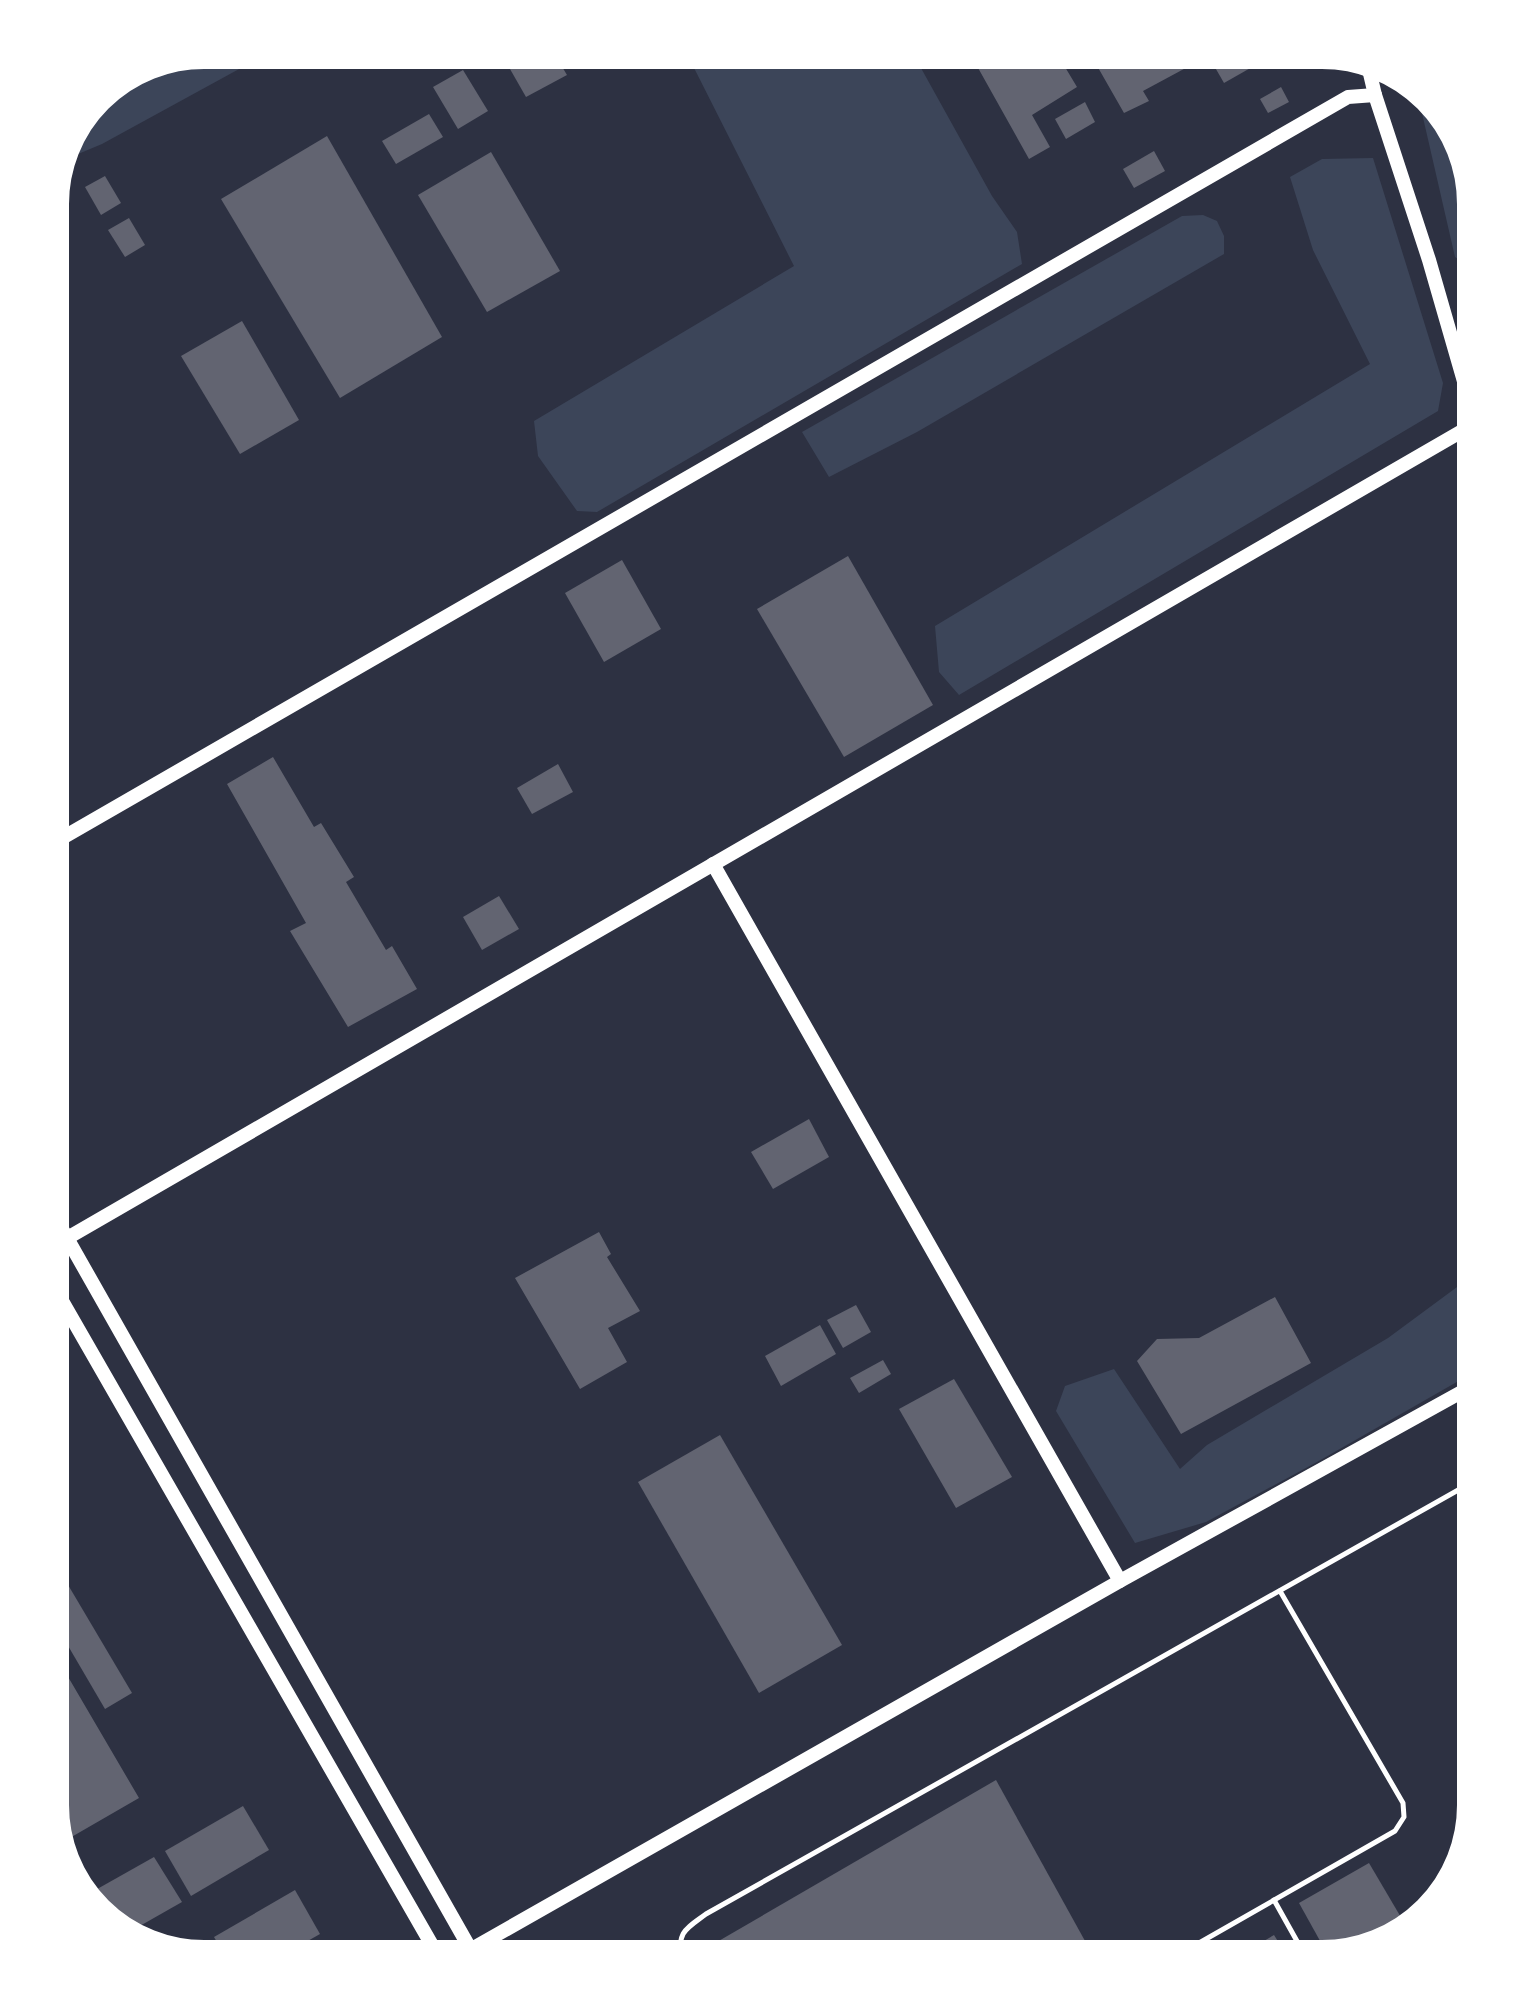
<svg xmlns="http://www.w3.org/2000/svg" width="1526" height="2009" font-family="'Archivo Narrow',sans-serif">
<rect width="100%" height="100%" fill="#2d3142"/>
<g fill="#3c4559">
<path d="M204 50H274L102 144 59 162 66 135 102 88Z"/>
<path d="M590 50H911L992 196 1017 232 1022 264 597 512 577 511 538 456 534 421 794 266 690 60 654 66Z"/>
<path d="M1416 87 1450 119 1476 204V271L1455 257Z"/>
<path d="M1373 158 1443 383 1438 411 959 695 939 672 935 626 1370 364 1313 250 1290 177 1322 159Z"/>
<path d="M1203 215 1217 221 1224 236V254L917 432 829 477 802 432 1182 216Z"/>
<path d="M1476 1273V1371L1317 1462 1206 1522 1135 1543 1056 1411 1065 1386 1114 1369 1180 1469 1207 1445 1388 1338Z"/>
</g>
<g fill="#626471">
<path d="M544 50H552L567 75 526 97 510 69Z"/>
<path d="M968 50H1069L1059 57 1077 87 1032 115 1050 147 1029 159Z"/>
<path d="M1088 50H1188L1195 63 1143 91 1149 101 1124 113Z"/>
<path d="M1205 50H1282L1224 83Z"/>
<path d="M463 70 488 111 458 129 433 87Z"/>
<path d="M1281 87 1289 102 1268 113 1260 99Z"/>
<path d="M1085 102 1095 122 1066 139 1055 119Z"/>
<path d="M429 114 443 137 396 164 382 141Z"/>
<path d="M327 136 442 337 340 398 221 199Z"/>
<path d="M1154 151 1165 171 1134 188 1123 169Z"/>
<path d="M491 152 560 271 487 312 418 195Z"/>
<path d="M105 176 121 203 101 215 85 187Z"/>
<path d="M129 218 145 245 125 257 108 230Z"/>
<path d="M242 321 299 420 240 454 181 356Z"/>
<path d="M848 556 933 705 844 757 757 609Z"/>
<path d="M622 560 661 629 604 662 565 593Z"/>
<path d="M273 757 314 827 321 823 354 877 346 882 386 950 392 946 417 989 348 1027 290 931 306 923 227 784Z"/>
<path d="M558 764 573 792 532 814 517 788Z"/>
<path d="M499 896 519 929 482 950 463 917Z"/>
<path d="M809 1119 829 1157 773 1189 751 1152Z"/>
<path d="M599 1232 611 1254 607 1257 640 1311 608 1328 627 1362 580 1389 515 1278Z"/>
<path d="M1275 1297 1311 1363 1181 1434 1137 1361 1157 1339 1199 1338Z"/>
<path d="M856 1305 871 1332 843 1348 827 1320Z"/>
<path d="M820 1325 836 1354 781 1386 765 1356Z"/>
<path d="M883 1360 891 1374 859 1393 850 1378Z"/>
<path d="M954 1379 1012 1477 956 1508 899 1409Z"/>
<path d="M720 1435 842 1645 759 1693 638 1482Z"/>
<path d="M61 1573 132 1693 105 1709 50 1615V1579Z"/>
<path d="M50 1646 139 1798 68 1839 74 1852 66 1857 50 1805Z"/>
<path d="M996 1780 1095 1959H717L710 1946Z"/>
<path d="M243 1806 269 1850 191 1896 165 1851Z"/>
<path d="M154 1857 182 1902 124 1935 83 1897Z"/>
<path d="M1369 1863 1409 1931 1329 1957 1299 1903Z"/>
<path d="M295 1890 320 1934 276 1959H227L214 1937Z"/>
<path d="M1274 1935 1289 1959H1258L1252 1948Z"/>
<path d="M206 1942 216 1959H203L185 1954Z"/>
<path d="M642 1943 651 1959H615Z"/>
</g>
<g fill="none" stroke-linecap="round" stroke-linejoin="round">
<path stroke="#fff" stroke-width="4" d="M1461 317 1476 314"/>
<g stroke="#fff" stroke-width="5">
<path d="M1274 1900 1307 1959"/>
<path d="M679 1959C680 1930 683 1931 706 1914L1476 1480"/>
<path d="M1171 1959 1395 1831 1404 1817 1403 1803 1280 1591"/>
</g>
<g stroke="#fff" stroke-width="14">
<path d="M50 845 1348 97 1375 95"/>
<path d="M50 1208 476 1959"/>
<path d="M50 1248 1476 423 1429 260 1375 95 1367 61"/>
<path d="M50 1280 440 1959"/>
<path d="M1120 1581 1476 1384"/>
<path d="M454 1959 1120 1581 713 864"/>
</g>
</g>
<path d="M0 0H1526V2009H0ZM204 64H1322A140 140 0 0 1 1462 204V1805A140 140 0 0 1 1322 1945H204A140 140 0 0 1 64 1805V204A140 140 0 0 1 204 64Z" fill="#fff" fill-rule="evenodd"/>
<path fill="none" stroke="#fff" stroke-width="10" d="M204 64H1322A140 140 0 0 1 1462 204V1805A140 140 0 0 1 1322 1945H204A140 140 0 0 1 64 1805V204A140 140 0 0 1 204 64Z"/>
</svg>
